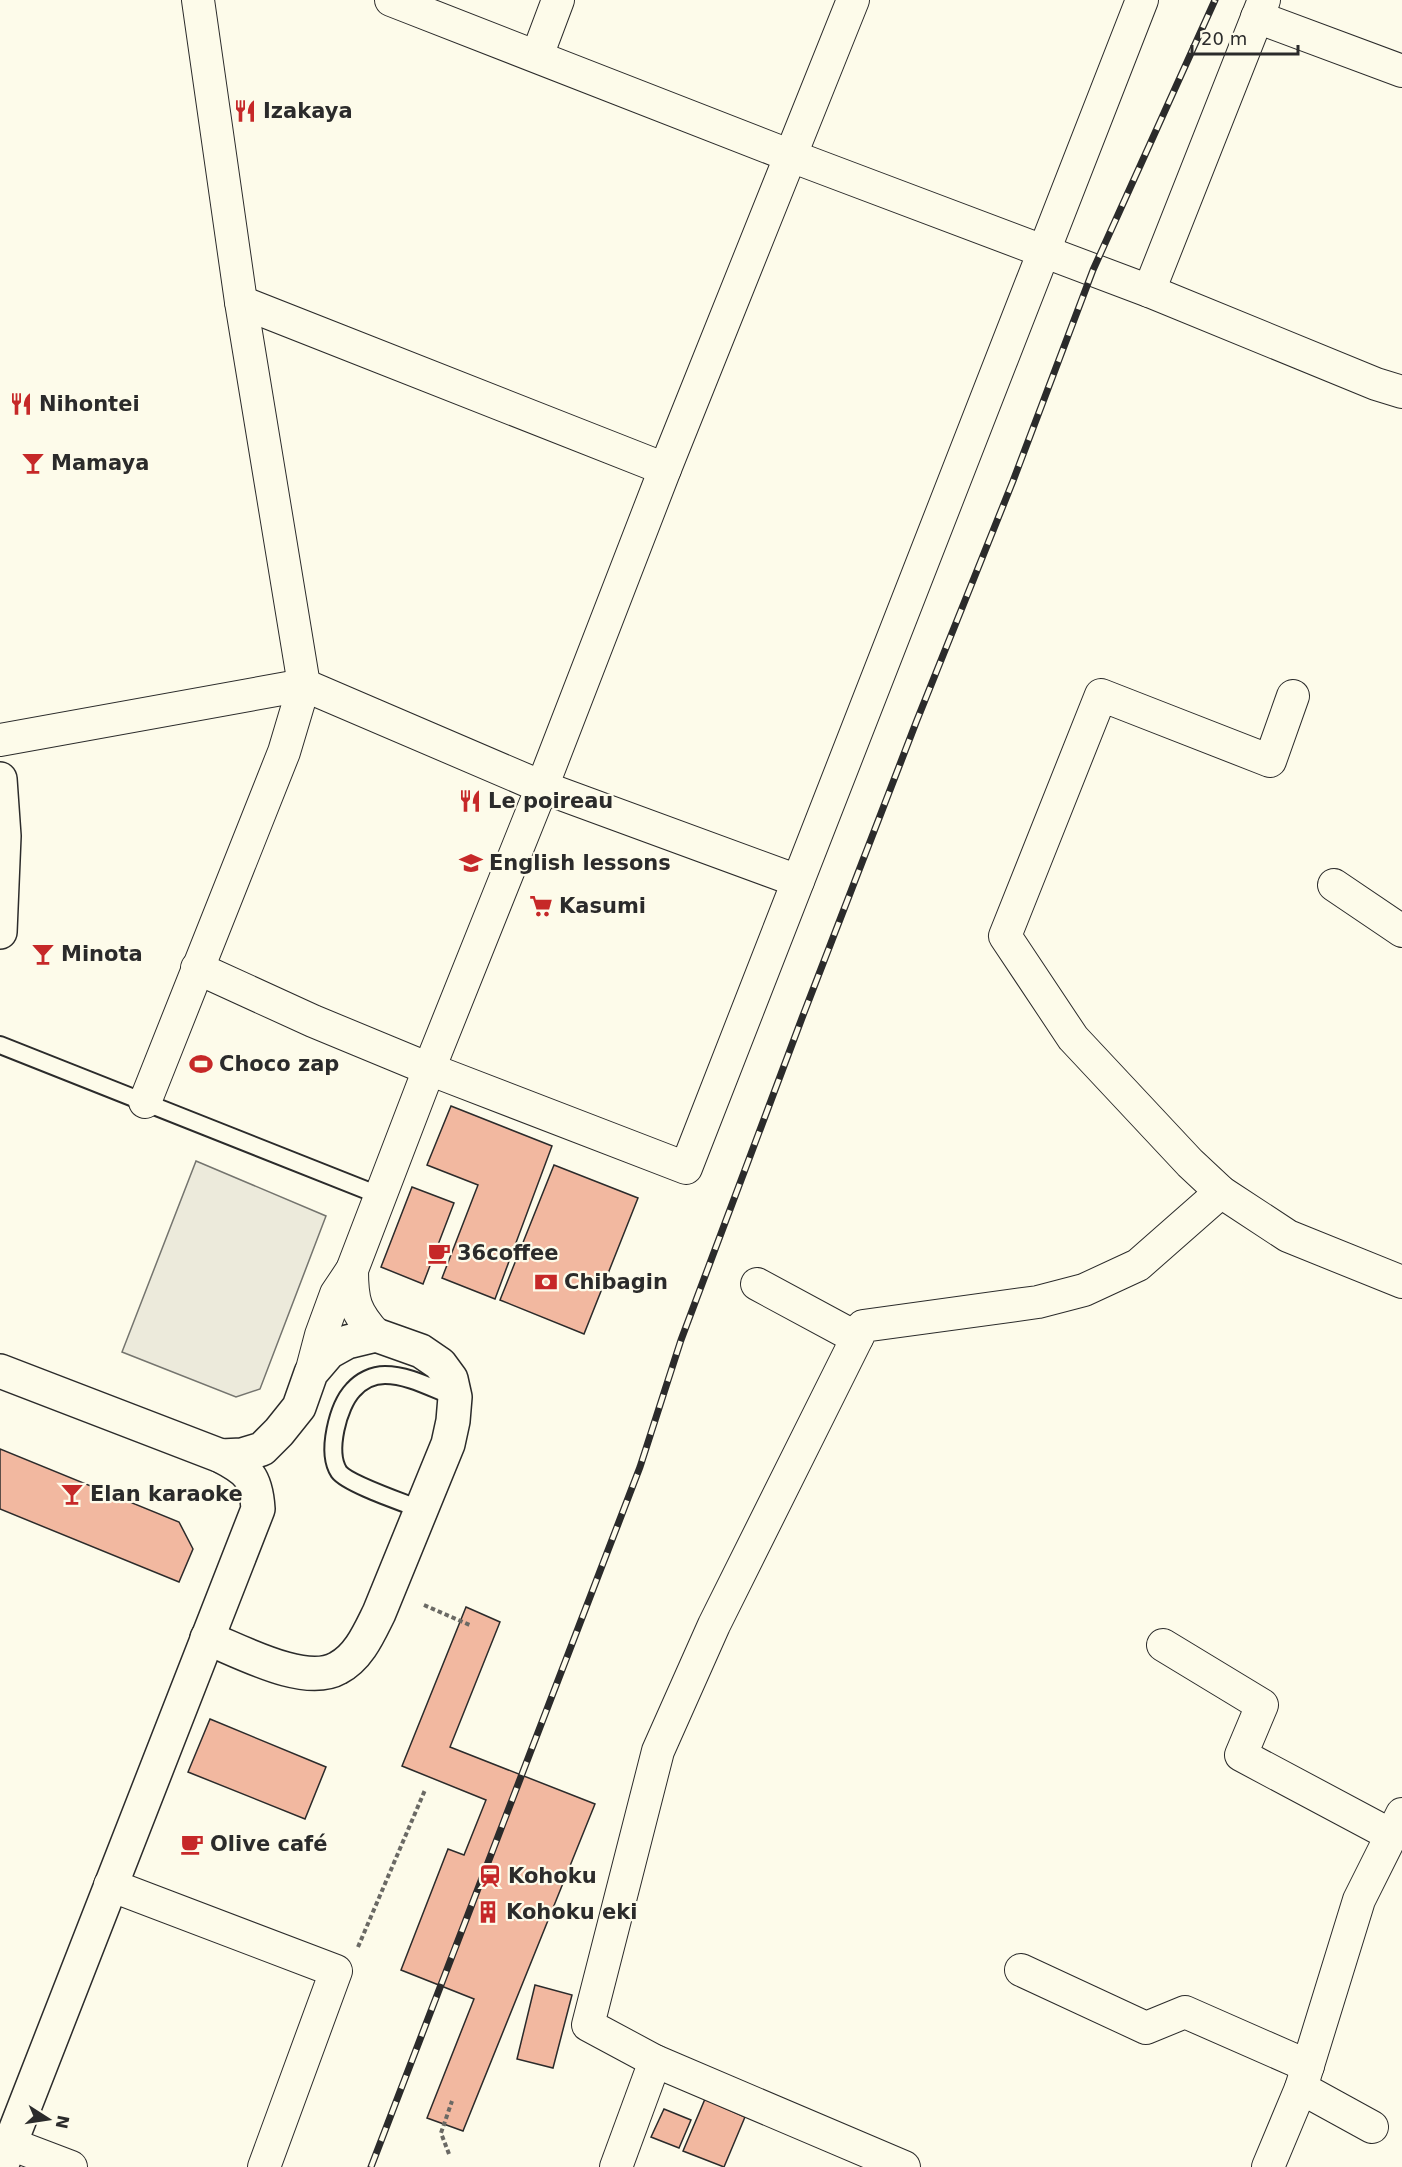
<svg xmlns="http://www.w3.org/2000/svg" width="1402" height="2167" font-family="'DejaVu Sans',sans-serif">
<rect width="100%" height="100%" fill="#fdfbea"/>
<path fill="#eceadb" stroke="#74746e" stroke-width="1.5" d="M196 1161 326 1216 260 1389 236 1397 122 1352Z"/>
<g fill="#f2b8a0" stroke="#2b2b2b" stroke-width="1.5">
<path d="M451 1106 552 1146 495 1299 442 1278 478 1185 427 1165Z"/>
<path d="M554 1165 638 1198 584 1334 500 1300Z"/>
<path d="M412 1187 454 1203 423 1284 381 1267Z"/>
<path d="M0 1449 179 1522 193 1549 179 1582 0 1509Z"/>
<path d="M466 1607 500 1622 450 1747 595 1804 463 2131 427 2118 474 1999 401 1970 448 1849 464 1855 486 1800 402 1766Z"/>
<path d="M210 1719 326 1767 305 1819 188 1772Z"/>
<path d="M535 1985 572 1995 553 2068 517 2059Z"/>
<path d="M705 2099 745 2117 724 2167 683 2151Z"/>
<path d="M664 2109 691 2120 679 2148 651 2137Z"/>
</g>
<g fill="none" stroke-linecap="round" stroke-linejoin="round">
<g stroke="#2b2b2b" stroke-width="20">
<g id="lane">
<path d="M0 1045 381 1196"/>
<path d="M422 1510C405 1503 348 1484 339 1472 326 1452 338 1406 353 1390 361 1381 373 1375 385 1375 409 1375 433 1389 455 1397"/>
</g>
</g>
<g stroke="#2b2b2b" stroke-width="34">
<g id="street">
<path d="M391 0 791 156 1149 291 1376 384 1402 392"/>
<path d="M1257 17 1402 71"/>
<path d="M537 56 558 0"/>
<path d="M1149 291 1264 0"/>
<path d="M241 302 665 469"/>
<path d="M1293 696 1270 761 1101 695 1005 936 1073 1038 1190 1163 1221 1192 1288 1236 1402 1282"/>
<path d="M0 740 304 685 542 787 798 881"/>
<path d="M1334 885 1402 931"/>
<path d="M197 968 313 1021 429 1069 686 1168 1142 0"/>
<path d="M145 1102 284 752 304 685 241 302 198 0"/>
<path d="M352 1270C352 1301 355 1312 376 1335"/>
<path d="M757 1284 857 1338"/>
<path d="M311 1373 321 1335 336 1294 352 1270 429 1069 542 787 665 469 853 0"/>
<path d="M1163 1645 1262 1705 1241 1755 1391 1835"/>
<path d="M110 1885 336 1971 264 2167"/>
<path d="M1021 1970 1146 2028 1185 2012 1308 2066"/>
<path d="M1301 2088 1372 2127"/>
<path d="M0 2140 71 2167"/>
<path d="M616 2167 655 2061"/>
<path d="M904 2167 655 2061 588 2025 658 1751 714 1625 863 1326 1038 1302 1084 1290 1138 1265 1221 1192"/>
<path d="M1268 2167 1301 2088 1359 1900 1402 1814"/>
</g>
</g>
<g stroke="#2b2b2b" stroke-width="36">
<g id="secondary">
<path d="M0 779 4 836 0 932"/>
<path d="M0 1371 221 1456C248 1470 256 1477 258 1509L1 2167"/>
<path d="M207 1638C240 1651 305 1687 338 1668 359 1657 369 1633 379 1613L448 1444 453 1421 455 1397 451 1379 440 1364 421 1351 376 1335 347 1342 329 1352 311 1373 299 1407 279 1432 262 1449 242 1455 221 1456"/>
</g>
</g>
<g stroke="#6a6964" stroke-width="4" stroke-dasharray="4.5 3" stroke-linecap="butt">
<path d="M424 1605 472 1626"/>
<path d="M358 1947 425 1790"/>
<path d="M449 2154 441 2133 452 2101"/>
</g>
<use href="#lane" stroke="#fdfbea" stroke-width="16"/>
<use href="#street" stroke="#fdfbea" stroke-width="32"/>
<use href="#secondary" stroke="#fdfbea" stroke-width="33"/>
<g stroke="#2b2b2b" stroke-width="7">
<path id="rail" d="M371 2167 640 1467 681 1340 802 1018 917 720 1013 481 1093 270 1215 0"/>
</g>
<use href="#rail" stroke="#fdfbea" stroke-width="4.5" stroke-dasharray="14" stroke-linecap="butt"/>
</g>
<defs>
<g id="restaurant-bare" transform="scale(1.8)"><path d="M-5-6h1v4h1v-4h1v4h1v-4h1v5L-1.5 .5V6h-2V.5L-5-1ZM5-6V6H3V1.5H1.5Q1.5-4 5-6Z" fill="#c62828" stroke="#fdfbea" stroke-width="2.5" paint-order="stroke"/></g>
<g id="bar-bare" transform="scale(1.8)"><path d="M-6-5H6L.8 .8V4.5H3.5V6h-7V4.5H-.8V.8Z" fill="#c62828" stroke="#fdfbea" stroke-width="2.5" paint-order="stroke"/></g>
<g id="university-bare" transform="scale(1.8)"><path d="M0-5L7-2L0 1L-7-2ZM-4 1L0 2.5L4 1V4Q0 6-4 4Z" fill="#c62828" stroke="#fdfbea" stroke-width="2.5" paint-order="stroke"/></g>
<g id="supermarket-bare" transform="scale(1.8)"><path d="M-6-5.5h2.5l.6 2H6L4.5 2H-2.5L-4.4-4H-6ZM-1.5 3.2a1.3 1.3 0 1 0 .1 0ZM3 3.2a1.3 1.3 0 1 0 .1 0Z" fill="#c62828" stroke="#fdfbea" stroke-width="2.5" paint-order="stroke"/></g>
<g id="stadium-bare" transform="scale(1.8)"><path d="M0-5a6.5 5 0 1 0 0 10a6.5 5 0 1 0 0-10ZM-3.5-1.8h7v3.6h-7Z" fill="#c62828" stroke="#fdfbea" stroke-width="2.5" paint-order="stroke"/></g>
<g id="cafe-bare" transform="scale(1.8)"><path d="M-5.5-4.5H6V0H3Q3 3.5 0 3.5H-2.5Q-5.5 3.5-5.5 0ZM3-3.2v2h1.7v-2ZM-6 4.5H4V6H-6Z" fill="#c62828" stroke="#fdfbea" stroke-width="2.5" paint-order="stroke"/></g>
<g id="bank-bare" transform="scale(1.8)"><path d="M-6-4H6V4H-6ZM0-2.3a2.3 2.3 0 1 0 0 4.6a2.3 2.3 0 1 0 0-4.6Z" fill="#c62828" stroke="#fdfbea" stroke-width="2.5" paint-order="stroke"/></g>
<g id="station-bare" transform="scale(1.8)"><path d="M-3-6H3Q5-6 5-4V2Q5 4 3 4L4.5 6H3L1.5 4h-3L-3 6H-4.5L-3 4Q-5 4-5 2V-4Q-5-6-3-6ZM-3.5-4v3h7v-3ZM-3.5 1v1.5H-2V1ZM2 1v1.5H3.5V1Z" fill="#c62828" stroke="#fdfbea" stroke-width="2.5" paint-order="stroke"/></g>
<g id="building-bare" transform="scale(1.8)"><path d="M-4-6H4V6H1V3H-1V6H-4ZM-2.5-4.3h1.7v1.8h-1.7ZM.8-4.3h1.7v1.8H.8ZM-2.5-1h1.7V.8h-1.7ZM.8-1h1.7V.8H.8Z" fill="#c62828" stroke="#fdfbea" stroke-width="2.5" paint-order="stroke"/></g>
</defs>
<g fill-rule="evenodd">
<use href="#restaurant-bare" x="245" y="111"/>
<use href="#restaurant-bare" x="21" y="404"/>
<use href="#bar-bare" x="33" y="463"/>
<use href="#restaurant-bare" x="470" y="801"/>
<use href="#university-bare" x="471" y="863"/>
<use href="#supermarket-bare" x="541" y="906"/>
<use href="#bar-bare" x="43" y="954"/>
<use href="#stadium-bare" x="201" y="1064"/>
<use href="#cafe-bare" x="439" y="1253"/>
<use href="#bank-bare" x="546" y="1282"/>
<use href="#bar-bare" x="72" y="1494"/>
<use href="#cafe-bare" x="192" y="1844"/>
<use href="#station-bare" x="490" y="1876"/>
<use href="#building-bare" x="488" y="1912"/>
</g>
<g text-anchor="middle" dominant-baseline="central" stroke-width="4.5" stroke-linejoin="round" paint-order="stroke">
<g font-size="21" font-weight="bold" fill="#2b2b2b" stroke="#fdfbea" text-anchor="start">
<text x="263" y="111">Izakaya</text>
<text x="39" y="404">Nihontei</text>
<text x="51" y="463">Mamaya</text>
<text x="488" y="801">Le poireau</text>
<text x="489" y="863">English lessons</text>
<text x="559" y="906">Kasumi</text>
<text x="61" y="954">Minota</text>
<text x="219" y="1064">Choco zap</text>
<text x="457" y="1253">36coffee</text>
<text x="564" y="1282">Chibagin</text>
<text x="90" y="1494">Elan karaoke</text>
<text x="210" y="1844">Olive café</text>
<text x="508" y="1876">Kohoku</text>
<text x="506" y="1912">Kohoku eki</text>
</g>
</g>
<g transform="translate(48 2119) rotate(102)" stroke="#fdfbea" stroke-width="4.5" paint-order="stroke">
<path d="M0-4.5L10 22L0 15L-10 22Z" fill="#2b2b2b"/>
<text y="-9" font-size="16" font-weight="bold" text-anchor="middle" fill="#2b2b2b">N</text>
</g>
<path d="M1192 45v9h106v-9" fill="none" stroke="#2b2b2b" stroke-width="3"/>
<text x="1201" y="45" font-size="18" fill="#2b2b2b" stroke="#fdfbea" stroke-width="4.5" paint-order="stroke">20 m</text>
</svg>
